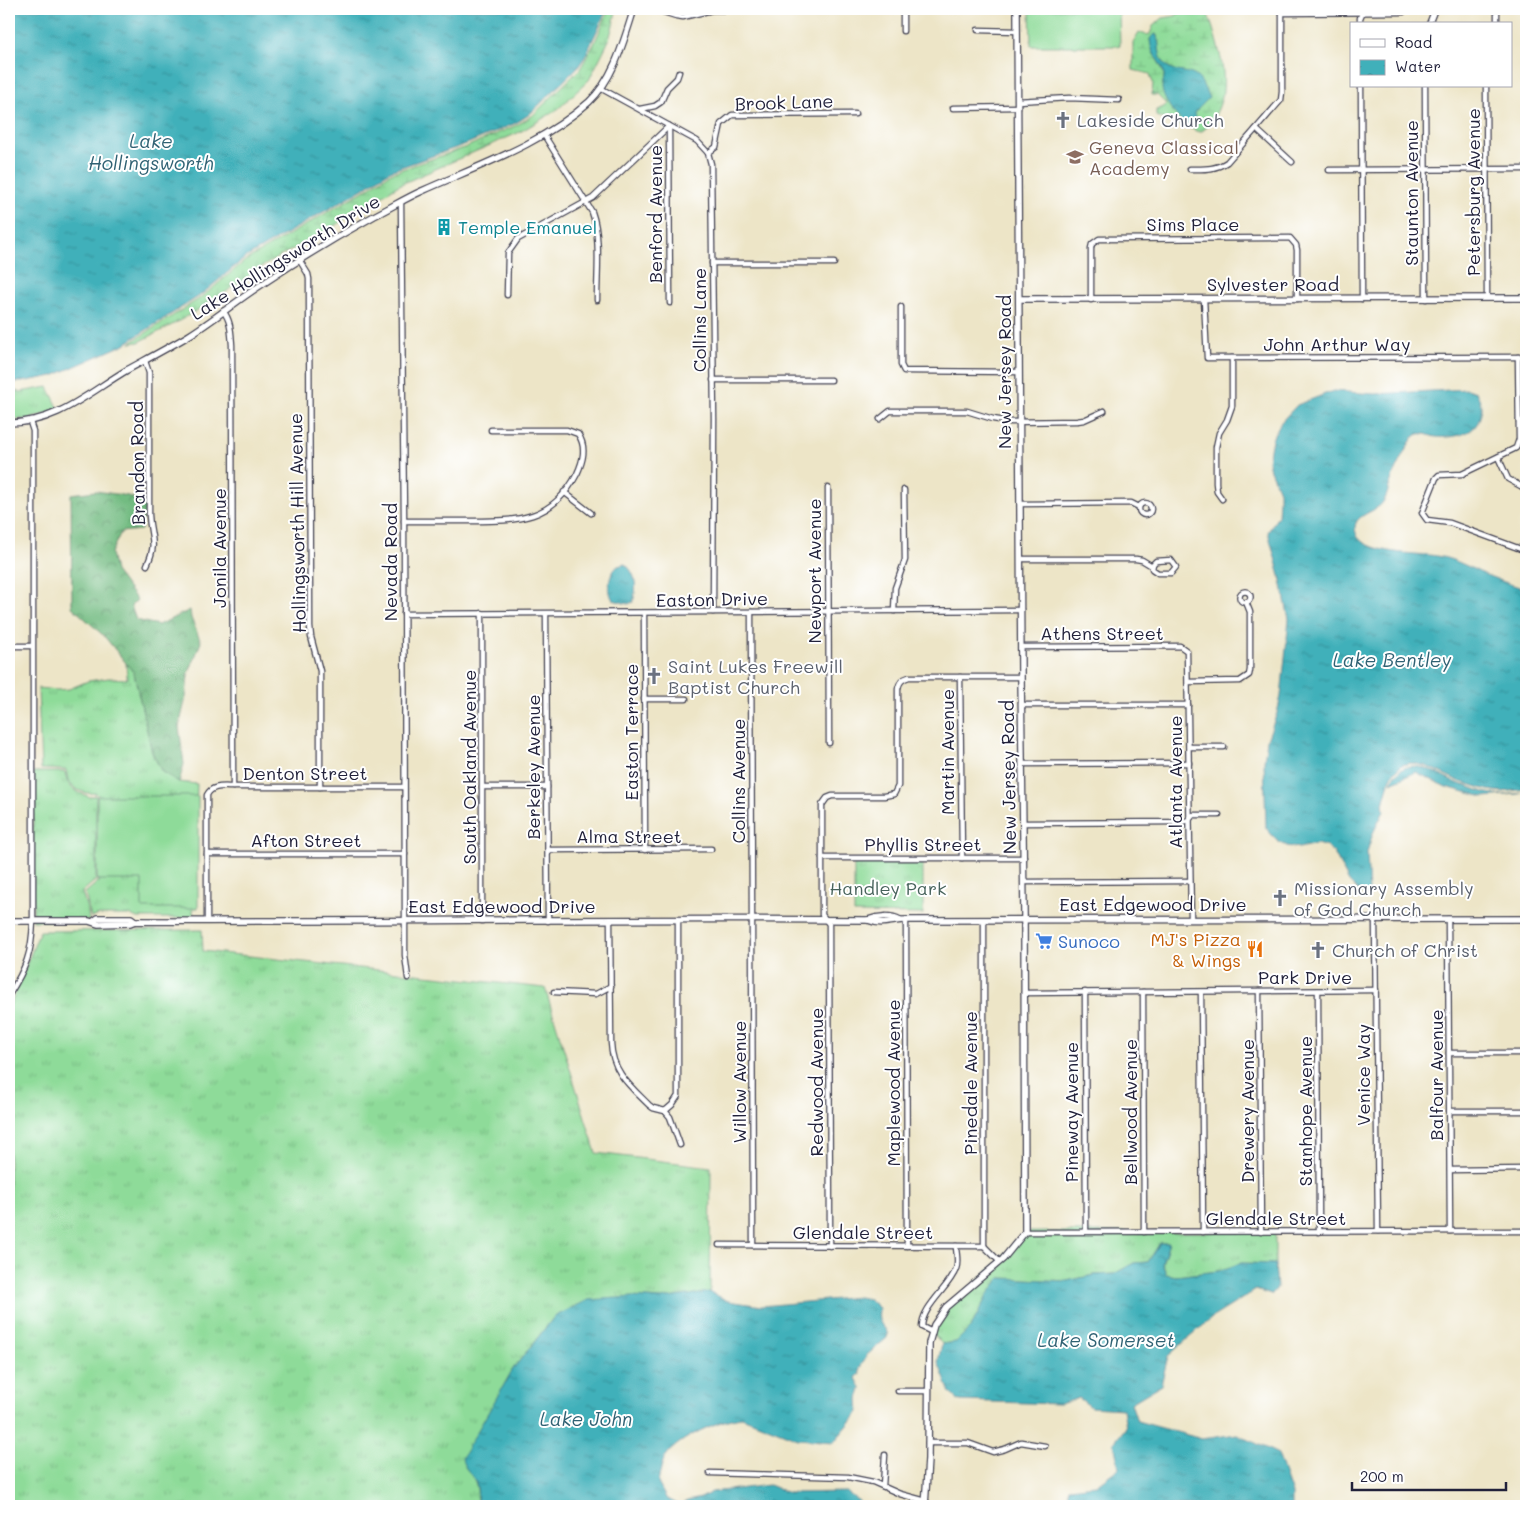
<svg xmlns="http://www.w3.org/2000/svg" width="1535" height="1515" font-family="Mali,sans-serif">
<defs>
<pattern id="grass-tufts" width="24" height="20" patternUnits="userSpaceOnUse" patternTransform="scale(1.25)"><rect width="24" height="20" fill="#8edb99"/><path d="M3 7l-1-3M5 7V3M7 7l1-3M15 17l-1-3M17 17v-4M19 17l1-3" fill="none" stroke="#7abc85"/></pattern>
<pattern id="forest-crowns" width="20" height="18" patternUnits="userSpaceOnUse" patternTransform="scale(1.25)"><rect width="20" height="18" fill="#72bb81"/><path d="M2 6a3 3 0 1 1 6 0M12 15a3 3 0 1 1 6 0" fill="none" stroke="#5d986b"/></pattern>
<pattern id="wetland-marsh" width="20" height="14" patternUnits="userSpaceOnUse" patternTransform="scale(1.25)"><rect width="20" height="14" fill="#8edb99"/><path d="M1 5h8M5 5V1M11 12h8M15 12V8" fill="none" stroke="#7abc85"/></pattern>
<pattern id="water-ripples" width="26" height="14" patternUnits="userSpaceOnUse" patternTransform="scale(1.25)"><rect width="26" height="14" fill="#40b0ba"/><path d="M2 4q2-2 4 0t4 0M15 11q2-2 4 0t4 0" fill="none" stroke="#358f98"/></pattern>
</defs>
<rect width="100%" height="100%" fill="#fff"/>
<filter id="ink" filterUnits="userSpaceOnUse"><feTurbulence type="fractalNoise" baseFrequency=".02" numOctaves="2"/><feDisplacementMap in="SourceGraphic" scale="10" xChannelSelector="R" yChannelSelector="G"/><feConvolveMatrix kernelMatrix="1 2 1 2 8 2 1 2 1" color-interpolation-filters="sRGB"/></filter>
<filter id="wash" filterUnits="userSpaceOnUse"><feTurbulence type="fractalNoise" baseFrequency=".0096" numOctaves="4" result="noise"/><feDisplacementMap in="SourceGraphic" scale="20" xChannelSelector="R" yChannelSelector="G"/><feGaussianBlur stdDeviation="1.12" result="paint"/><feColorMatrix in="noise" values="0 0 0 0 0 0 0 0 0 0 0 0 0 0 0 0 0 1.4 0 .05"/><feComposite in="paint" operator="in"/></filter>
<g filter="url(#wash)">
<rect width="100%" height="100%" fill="#ede5c7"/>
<g fill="url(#grass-tufts)" stroke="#587e6a">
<path d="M48 387 59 409 30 419 9 420V389L20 392Z"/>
<path d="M126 663 134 673 152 752 162 772 179 782 197 784 193 918H137L131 915H99L91 918 85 893 99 881 98 795 96 793C88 795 73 790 69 782 67 779 67 773 66 770L41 769 38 688 57 690 69 689 88 681 109 678 127 679Z"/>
<path d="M33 772H65C68 789 75 791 90 797L96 795V880L82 892 88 912 89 921H33Z"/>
<path d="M923 862V914L854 913V863Z"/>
<path d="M202 930 203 951 545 988 596 1153 711 1167 710 1292 661 1299 632 1297 554 1317 513 1369 482 1426 465 1467C477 1481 479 1488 476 1506H9V1008L40 931Z"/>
<path d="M1025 1232H1275V1264L1242 1263 1219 1271 1176 1276 1166 1274 1162 1263 1169 1243H1160L1148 1262 1134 1263 1114 1274 1094 1275 1067 1281 1000 1278 988 1294 971 1327 956 1342 942 1344 932 1332 939 1316 999 1261Z"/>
</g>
<path fill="url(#forest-crowns)" stroke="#4a6e5e" d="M96 491 128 496 147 502 141 530 121 532 111 553 115 571 137 600 131 606 136 620 158 625 190 610 191 618 201 642 188 675 186 697 179 727 184 764 179 782 162 772 152 752 134 673 104 636 72 607 71 494Z"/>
<g fill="url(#wetland-marsh)" stroke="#587e6a" fill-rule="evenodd">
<path d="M609 9H617L609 40 589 80 557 110 520 132 399 185 339 223 263 266 216 299 174 324 139 342 130 343 202 297 246 260 367 189 391 173 464 148 517 125 532 116 580 69 594 44Z"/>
<path d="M1186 9 1200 10 1207 13C1212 23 1214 33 1217 43 1224 67 1228 92 1215 115 1211 123 1208 128 1200 132L1156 116V110L1164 107 1166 104 1157 95H1152L1153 83 1150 74 1133 70V42L1139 32 1146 35 1150 34 1153 26 1163 18 1175 16ZM1156 34C1160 40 1158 47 1159 53 1163 70 1180 73 1194 75L1209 97 1193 113 1195 123C1178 113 1165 108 1164 87 1163 82 1165 76 1163 71 1158 58 1151 55 1150 39Z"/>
</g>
<g fill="#8edb99" stroke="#587e6a">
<path d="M1030 9H1119L1120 46H1031Z"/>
<path d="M97 796H198V908H142V880H97Z"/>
</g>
<g fill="url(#water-ripples)" stroke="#31697a">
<path d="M9 9H607L585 57 578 67 530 114 516 123 464 145 390 171 366 187 245 258 201 295 123 345 53 376 22 382H9Z"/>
<path d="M1156 34C1161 44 1157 55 1165 64 1173 74 1189 70 1197 77 1203 82 1205 91 1209 98L1194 113 1196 125 1183 123C1175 114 1163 101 1162 88 1162 83 1165 78 1164 72 1159 59 1151 55 1150 39L1153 35Z"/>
<path d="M1468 389 1476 392C1482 403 1483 409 1479 420 1473 436 1450 438 1436 437 1428 436 1421 430 1414 437 1409 442 1393 473 1391 481 1388 488 1388 495 1383 502 1375 514 1350 514 1356 533 1362 555 1420 553 1437 556 1458 559 1474 571 1494 578 1504 582 1515 586 1526 589V789L1502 792 1488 790 1461 782 1426 766 1411 763 1402 765 1394 772 1389 782 1383 804 1384 811 1373 833 1367 852 1369 893 1367 896 1356 889 1349 882 1334 853 1327 847 1317 844 1299 848 1287 846 1277 841 1266 828 1264 761 1267 740 1277 713 1281 696 1289 619 1280 576 1268 532 1278 516 1279 501V491L1270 470 1268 461 1272 439 1281 422 1297 405 1333 391 1375 394Z"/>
<path d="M625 564C637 574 637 588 633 602L628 604 613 600C607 591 608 573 618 566 620 565 623 565 625 564Z"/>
<path d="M1411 766 1426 768 1460 784 1487 793 1501 795 1526 793 1484 797 1446 787 1416 772 1391 783C1396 773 1400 768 1411 766Z"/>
<path d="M1160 1243H1169L1162 1263 1166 1274 1176 1276 1219 1271 1241 1263 1275 1264 1277 1288 1271 1295 1256 1290 1213 1317 1168 1356 1161 1385 1131 1403 1137 1421 1202 1439 1237 1434 1278 1454 1292 1494V1506H1064L1069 1488 1096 1485 1119 1468 1114 1443 1126 1427 1123 1409 1091 1407 1079 1398 1060 1404 960 1401 950 1393 938 1362 942 1344 956 1342 971 1327 988 1294 1000 1278 1067 1281 1094 1275 1114 1274 1134 1263 1148 1262Z"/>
<path d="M710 1292 728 1301 762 1306 859 1297 869 1299 879 1308C879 1312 878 1316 879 1320 882 1328 889 1329 887 1338L867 1355 859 1370 860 1373 856 1378 861 1388 858 1399 859 1412 834 1442 798 1439 742 1417C721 1419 678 1438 666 1456 661 1463 660 1474 658 1483L666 1498 681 1506 687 1501 701 1498 712 1492 769 1485 789 1493 846 1492 859 1501V1506H476C478 1496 479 1488 474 1479 470 1471 463 1468 462 1458L513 1369 554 1317 588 1300 632 1297 661 1299Z"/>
</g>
</g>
<g filter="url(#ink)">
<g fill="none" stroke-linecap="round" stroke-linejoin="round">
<g stroke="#403f50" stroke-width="7">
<g id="minor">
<path d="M654 9 676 16 683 17 712 10 821 9"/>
<path d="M1497 9V24"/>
<path d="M1282 13 1403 12"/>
<path d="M1360 24V18L1364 9"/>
<path d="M1429 24 1435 9"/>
<path d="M978 30 1017 31"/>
<path d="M903 31V9"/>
<path d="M1361 86 1362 299"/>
<path d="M1425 86 1426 299"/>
<path d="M1486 86 1487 298"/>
<path d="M602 89 697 141 708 153 711 164 714 419 713 612"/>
<path d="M1018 101 1069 98 1119 100"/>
<path d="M953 108 1018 107"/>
<path d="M640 109 655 106 661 102 667 88 677 78 679 72"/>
<path d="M669 126 670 303"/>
<path d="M1256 129 1292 162"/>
<path d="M544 135 592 212C601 237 597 273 597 300"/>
<path d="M708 153 716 147 721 124 732 115 855 114"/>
<path d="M1190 169C1204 169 1215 170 1227 162L1281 100 1282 92V9"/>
<path d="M1329 170 1526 169"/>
<path d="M401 202 404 521 405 921V955L408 978"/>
<path d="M300 261 308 274 309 279 310 627 311 637 320 671V787"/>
<path d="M712 263H834"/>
<path d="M507 295 508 253 518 239 593 198 669 126"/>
<path d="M1204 299 1207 358 1526 357"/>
<path d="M1091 300V248L1092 244 1099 239 1290 238 1296 245 1297 250V299"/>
<path d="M901 307V365L904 371 1019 372"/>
<path d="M223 311C231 320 231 333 232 345L233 787"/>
<path d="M1518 357 1519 439 1516 448 1462 474 1439 475 1436 478 1422 513 1427 520 1450 523 1526 551"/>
<path d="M145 361 149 373V515C150 538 158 542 147 565"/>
<path d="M713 380H831"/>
<path d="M880 419 890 411H967L993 419 1011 422 1077 421 1084 420 1104 411"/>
<path d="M1519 421H1526"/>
<path d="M1498 457 1508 479 1526 489"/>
<path d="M828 488 829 743"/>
<path d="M564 492 591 513"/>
<path d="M1222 499 1217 492 1216 483V447L1219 433 1227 420 1232 406V358"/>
<circle cx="1145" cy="509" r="6"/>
<path d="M1020 504 1131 503 1139 507"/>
<path d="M404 521C426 521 448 521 469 521 516 521 552 522 577 474 583 461 587 447 578 434L567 430H491"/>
<path d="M1021 559H1136L1142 560 1152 566"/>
<path d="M1171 560 1176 567 1171 573H1158L1152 569 1153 564 1156 561Z"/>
<circle cx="1245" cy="597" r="5.5"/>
<path d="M894 611 895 588 905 560 904 490"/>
<path d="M751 612 753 1245"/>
<path d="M644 613 645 850"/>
<path d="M404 614 1021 610"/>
<path d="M546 614 548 921"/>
<path d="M9 646H32"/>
<path d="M1021 647 1180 646 1187 651 1191 919"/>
<path d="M960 677 962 858"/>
<path d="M1188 682 1240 681 1249 675 1250 670V612L1246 602"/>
<path d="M644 699H686"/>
<path d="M1022 705H1188"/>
<path d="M1189 747H1224"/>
<path d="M1022 764 1189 763"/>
<path d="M482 787H547"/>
<path d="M1023 823 1182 822 1189 820 1193 815H1219"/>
<path d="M548 850 711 849"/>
<path d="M207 854H405"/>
<path d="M822 858H1024"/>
<path d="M1024 882 1190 881"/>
<path d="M1375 919 1378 1231"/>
<path d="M1448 919 1450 1231"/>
<path d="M906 920 907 1246"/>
<path d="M984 920V1246"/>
<path d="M207 921V795C212 785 223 787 233 787H404"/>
<path d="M482 921V613"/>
<path d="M610 921 611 1043C612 1072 630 1086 649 1105L653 1108 665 1111"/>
<path d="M1259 991 1261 1232"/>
<path d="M1318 991 1319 1232"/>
<path d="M554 992 596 994 611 986"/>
<path d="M1085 992 1086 1231"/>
<path d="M1143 992 1144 1232"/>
<path d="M1201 992 1203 1232"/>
<path d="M1024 993 1376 990"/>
<path d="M9 995C26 968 32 953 33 921V431L30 422"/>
<path d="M1449 1053H1526"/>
<path d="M665 1111 672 1105 678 1096V920"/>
<path d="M665 1111 670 1117 680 1145"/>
<path d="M1450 1111H1526"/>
<path d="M1450 1170 1526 1169"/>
<path d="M1025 1232 1526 1231"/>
<path d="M719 1245 984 1246 999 1261"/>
<path d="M830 1246 829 924 822 915V805L827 798 832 796H884L894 794 898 786V689C899 682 902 679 909 677H1021"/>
<path d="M932 1332 922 1327C922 1306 949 1288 956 1269 959 1262 956 1253 956 1246"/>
<path d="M898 1391H928"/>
<path d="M928 1443H968L993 1452 1005 1449 1021 1442 1045 1446"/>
<path d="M710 1473 848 1477 873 1482 900 1494 926 1501"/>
<path d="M883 1486 885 1455"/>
</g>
</g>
<g stroke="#403f50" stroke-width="8">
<g id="tertiary">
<path d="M1019 299 1526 298"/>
<path d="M9 423C57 423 88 393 127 370 147 359 168 348 188 336 212 321 234 303 258 287 295 262 334 238 374 216 390 208 406 198 422 191 480 165 541 145 589 102 614 79 624 40 634 9"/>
<path d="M868 920C878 916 891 915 900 920"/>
<path d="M9 921H89L98 924 130 923 135 921C379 922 624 918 868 920 883 926 892 920 906 920L1526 919"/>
<path d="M94 921 98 918H131L135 921"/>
<path d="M925 1506 928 1459 929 1343 934 1325 946 1307 1003 1259 1025 1232 1024 914 1021 677 1017 9"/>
</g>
</g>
<use href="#minor" stroke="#fff" stroke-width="4.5"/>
<use href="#tertiary" stroke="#fff" stroke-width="5.5"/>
</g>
</g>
<defs>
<g id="church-bare" transform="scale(1.35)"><path d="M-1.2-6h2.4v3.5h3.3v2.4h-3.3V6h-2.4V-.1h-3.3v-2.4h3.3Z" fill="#6b7280" stroke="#fff" stroke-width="2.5" paint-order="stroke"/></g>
<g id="school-bare" transform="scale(1.35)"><path d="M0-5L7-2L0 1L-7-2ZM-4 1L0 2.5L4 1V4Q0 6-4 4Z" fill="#8d6e63" stroke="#fff" stroke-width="2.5" paint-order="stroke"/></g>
<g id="building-bare" transform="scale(1.35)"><path d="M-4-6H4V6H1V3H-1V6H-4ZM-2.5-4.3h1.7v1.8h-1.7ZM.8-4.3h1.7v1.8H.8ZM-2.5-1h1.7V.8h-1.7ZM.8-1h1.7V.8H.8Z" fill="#0f9aa8" stroke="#fff" stroke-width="2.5" paint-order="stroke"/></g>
<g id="supermarket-bare" transform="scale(1.35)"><path d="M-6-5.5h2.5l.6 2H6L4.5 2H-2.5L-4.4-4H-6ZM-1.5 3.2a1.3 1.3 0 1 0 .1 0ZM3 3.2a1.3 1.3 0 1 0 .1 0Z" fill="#3f7fe0" stroke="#fff" stroke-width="2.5" paint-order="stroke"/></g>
<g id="restaurant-bare" transform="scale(1.35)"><path d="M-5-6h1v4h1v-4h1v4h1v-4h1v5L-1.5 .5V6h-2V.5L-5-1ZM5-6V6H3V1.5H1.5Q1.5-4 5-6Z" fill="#e8710a" stroke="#fff" stroke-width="2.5" paint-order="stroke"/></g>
</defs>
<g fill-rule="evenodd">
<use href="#church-bare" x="1063" y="120"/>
<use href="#school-bare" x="1075" y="157"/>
<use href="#building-bare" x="444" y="227"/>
<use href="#church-bare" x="654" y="676"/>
<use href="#church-bare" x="1280" y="898"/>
<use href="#supermarket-bare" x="1044" y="941"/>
<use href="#restaurant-bare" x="1255" y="949"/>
<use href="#church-bare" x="1318" y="950"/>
</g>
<g text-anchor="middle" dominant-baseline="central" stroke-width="4" stroke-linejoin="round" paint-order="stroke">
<g font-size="18" fill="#22223b" stroke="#fff">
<text transform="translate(784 102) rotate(-2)">Brook Lane</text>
<text transform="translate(1473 192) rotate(-90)">Petersburg Avenue</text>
<text transform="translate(1411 193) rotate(-90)">Staunton Avenue</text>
<text transform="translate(655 214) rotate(-90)">Benford Avenue</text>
<text x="1193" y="224">Sims Place</text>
<text transform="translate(285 257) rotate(-32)">Lake Hollingsworth Drive</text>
<text x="1273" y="284">Sylvester Road</text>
<text transform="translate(699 320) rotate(-90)">Collins Lane</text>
<text x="1337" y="344">John Arthur Way</text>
<text transform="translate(1004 372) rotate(-90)">New Jersey Road</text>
<text transform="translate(137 463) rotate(-91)">Brandon Road</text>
<text transform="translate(297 523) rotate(-91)">Hollingsworth Hill Avenue</text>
<text transform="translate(219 548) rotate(-90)">Jonila Avenue</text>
<text transform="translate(390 562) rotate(-90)">Nevada Road</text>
<text transform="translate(814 571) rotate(-90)">Newport Avenue</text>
<text transform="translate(712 599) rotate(-1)">Easton Drive</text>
<text x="1102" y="633">Athens Street</text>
<text transform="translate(631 732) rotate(-90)">Easton Terrace</text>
<text transform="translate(947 752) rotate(-90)">Martin Avenue</text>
<text transform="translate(469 767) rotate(-90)">South Oakland Avenue</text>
<text transform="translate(533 767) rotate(-90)">Berkeley Avenue</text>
<text x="305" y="773">Denton Street</text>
<text transform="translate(1008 777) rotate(-91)">New Jersey Road</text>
<text transform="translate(738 781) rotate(-90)">Collins Avenue</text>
<text transform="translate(1175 782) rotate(-90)">Atlanta Avenue</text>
<text x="629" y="836">Alma Street</text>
<text x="306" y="840">Afton Street</text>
<text x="923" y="844">Phyllis Street</text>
<text x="1153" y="904">East Edgewood Drive</text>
<text x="502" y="906">East Edgewood Drive</text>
<text x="1305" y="977">Park Drive</text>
<text transform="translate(1363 1075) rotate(-90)">Venice Way</text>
<text transform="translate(1436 1075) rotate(-90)">Balfour Avenue</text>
<text transform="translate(739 1082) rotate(-90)">Willow Avenue</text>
<text transform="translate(816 1082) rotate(-90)">Redwood Avenue</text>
<text transform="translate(893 1083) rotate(-90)">Maplewood Avenue</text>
<text transform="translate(970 1083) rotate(-90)">Pinedale Avenue</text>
<text transform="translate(1247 1111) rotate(-90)">Drewery Avenue</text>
<text transform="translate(1305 1111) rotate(-90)">Stanhope Avenue</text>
<text transform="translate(1071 1112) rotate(-90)">Pineway Avenue</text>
<text transform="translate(1130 1112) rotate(-90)">Bellwood Avenue</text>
<text x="1276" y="1218">Glendale Street</text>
<text x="863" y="1232">Glendale Street</text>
</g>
<g font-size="18" fill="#5b616d" stroke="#fff" text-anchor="start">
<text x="1077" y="120">Lakeside Church</text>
<text x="668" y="666">Saint Lukes Freewill<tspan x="668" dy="21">Baptist Church</tspan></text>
<text x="1294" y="888">Missionary Assembly<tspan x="1294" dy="21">of God Church</tspan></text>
<text x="1332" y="950">Church of Christ</text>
</g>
<g font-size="18" fill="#785e54" stroke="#fff" text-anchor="start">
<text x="1089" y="147">Geneva Classical<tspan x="1089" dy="21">Academy</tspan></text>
</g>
<g font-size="18" fill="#0d838f" stroke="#fff" text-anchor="start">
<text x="458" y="227">Temple Emanuel</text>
</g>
<g font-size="18" fill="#48635c" stroke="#fff">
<text x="888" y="888">Handley Park</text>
</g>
<g font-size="18" fill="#c56008" stroke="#fff" text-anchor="end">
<text x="1241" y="939">MJ's Pizza<tspan x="1241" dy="21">&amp; Wings</tspan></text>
</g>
<g font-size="18" fill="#366cbe" stroke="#fff" text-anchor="start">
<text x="1058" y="941">Sunoco</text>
</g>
<g font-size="19" font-style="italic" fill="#306274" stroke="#fff">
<text x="151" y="140">Lake<tspan x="151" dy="22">Hollingsworth</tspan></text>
<text x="1392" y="659">Lake Bentley</text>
<text x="1106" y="1339">Lake Somerset</text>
<text x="586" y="1418">Lake John</text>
</g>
</g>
<rect width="1535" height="1515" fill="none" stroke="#fff" stroke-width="30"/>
<rect x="1350" y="22" width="162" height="65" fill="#ffffff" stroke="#a7a7b1"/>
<rect x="1360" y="39" width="25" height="8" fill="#ffffff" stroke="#a7a7b1"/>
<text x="1395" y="48" font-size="15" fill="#22223b">Road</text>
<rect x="1360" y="60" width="25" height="15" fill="url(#water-ripples)" stroke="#a7a7b1"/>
<text x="1395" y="72" font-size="15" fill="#22223b">Water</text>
<path d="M1352 1482v8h154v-8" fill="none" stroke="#22223b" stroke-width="2.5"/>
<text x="1360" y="1482" font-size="15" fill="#22223b" stroke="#ffffff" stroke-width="4" paint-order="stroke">200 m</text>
</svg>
